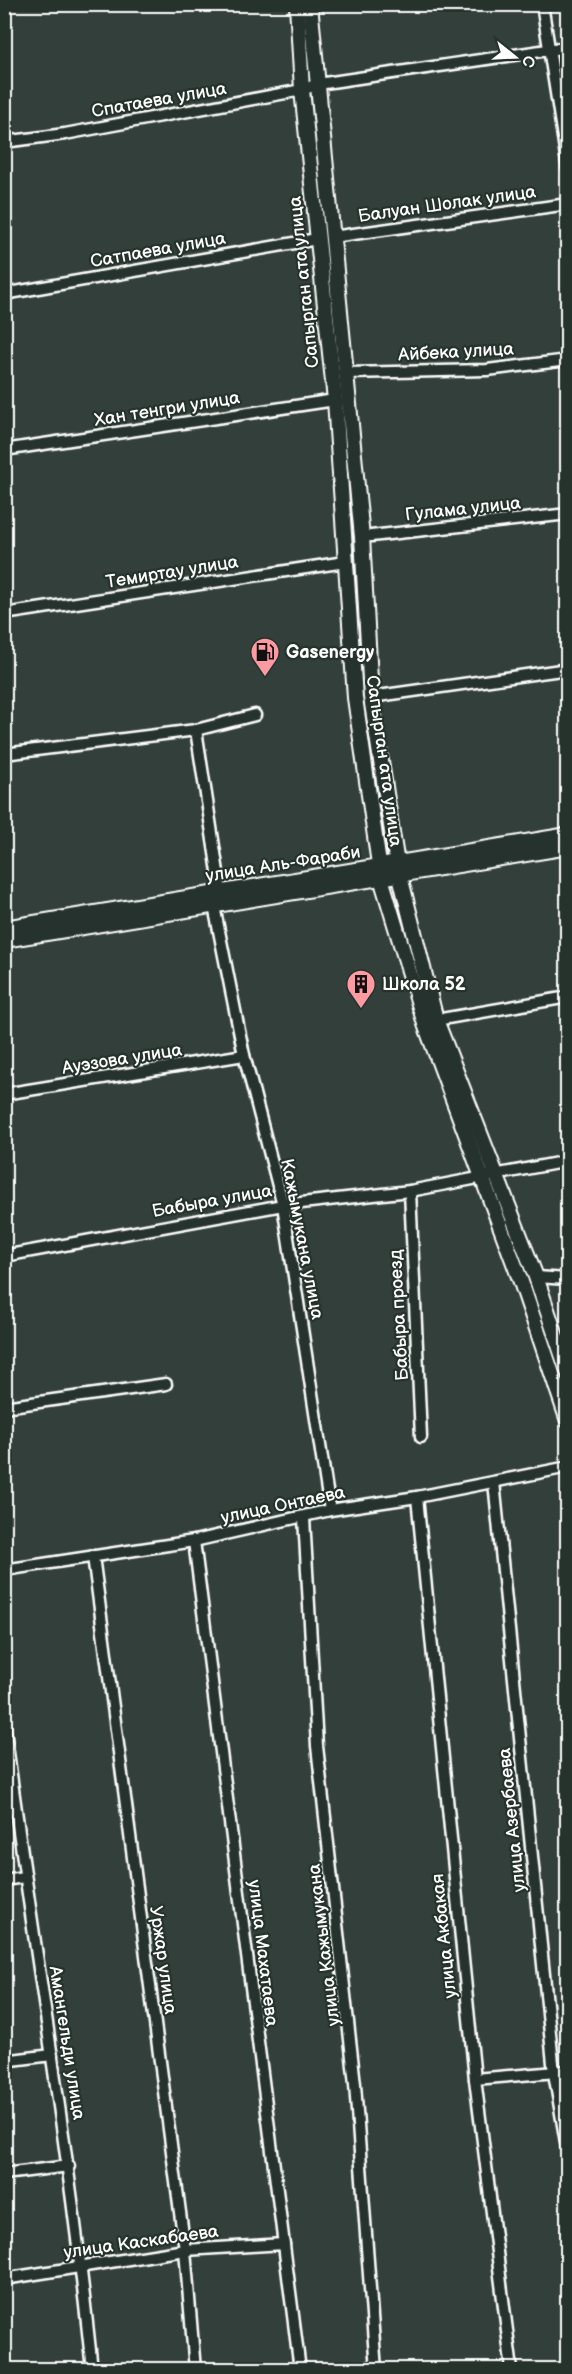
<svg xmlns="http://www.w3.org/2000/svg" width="572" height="2374" font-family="'Balsamiq Sans',sans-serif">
<rect width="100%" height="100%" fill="#333f3a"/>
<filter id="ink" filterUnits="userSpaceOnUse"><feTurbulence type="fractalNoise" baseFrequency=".0167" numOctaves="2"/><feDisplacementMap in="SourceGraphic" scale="12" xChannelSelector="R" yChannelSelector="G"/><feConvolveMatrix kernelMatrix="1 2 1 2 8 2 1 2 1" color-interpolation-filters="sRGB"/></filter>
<g filter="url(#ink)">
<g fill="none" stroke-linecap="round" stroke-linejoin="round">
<g stroke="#fff" stroke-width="15">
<g id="minor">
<path d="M542 4 568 169"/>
<path d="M4 142 65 134 302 90 318 84 568 47"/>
<path d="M332 237 568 204"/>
<path d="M4 294 317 239"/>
<path d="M347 373 487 370 568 360"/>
<path d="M4 450 335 400"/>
<path d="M362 537 568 514"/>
<path d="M4 614 345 562"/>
<path d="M371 697 568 669"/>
<path d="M196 730 255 715"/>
<path d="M4 754 196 730 222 898"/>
<path d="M214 906 244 1055 283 1205 330 1510"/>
<path d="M436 1020 568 997"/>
<path d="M4 1094 244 1055"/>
<path d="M410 1191 421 1437"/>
<path d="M4 1256 283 1205 410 1191 568 1161"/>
<path d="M536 1277 568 1279"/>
<path d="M4 1407 166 1384"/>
<path d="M494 1482 554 2073 568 2154"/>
<path d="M417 1497 475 2079 512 2370"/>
<path d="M304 1518 317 1746 355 2084 376 2370"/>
<path d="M194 1541 300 2370"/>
<path d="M93 1556 185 2250 195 2370"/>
<path d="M4 1570 194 1541 330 1510 417 1497 568 1467"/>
<path d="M4 1722C32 1938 70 2152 92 2370"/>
<path d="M4 1880 24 1877"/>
<path d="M4 2061 52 2055"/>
<path d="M475 2079 568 2071"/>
<path d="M4 2174 69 2166"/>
<path d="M4 2279 185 2250 284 2244"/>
<path d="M352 2370 376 2367"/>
</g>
</g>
<g stroke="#fff" stroke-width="18">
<g id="major">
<path d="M297 4 302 90 335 400 355 698 381 878 425 1024 521 1282 568 1421"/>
<path d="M310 4 362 537 371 697 397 864 436 1020 536 1277 568 1372"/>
<path d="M4 928 568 835"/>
<path d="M4 940 568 847"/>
</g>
</g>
<use href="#minor" stroke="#26332d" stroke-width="10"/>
<use href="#major" stroke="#26332d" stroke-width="14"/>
</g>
</g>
<defs>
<g id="fuel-pin" transform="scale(1.5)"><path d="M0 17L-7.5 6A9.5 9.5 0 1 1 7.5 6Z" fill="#ff9aa2" stroke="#26332d"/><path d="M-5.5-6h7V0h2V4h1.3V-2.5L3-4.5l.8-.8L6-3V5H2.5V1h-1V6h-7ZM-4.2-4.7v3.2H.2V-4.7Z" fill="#111"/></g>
<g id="building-pin" transform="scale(1.5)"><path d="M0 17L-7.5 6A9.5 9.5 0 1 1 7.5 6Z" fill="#ff9aa2" stroke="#26332d"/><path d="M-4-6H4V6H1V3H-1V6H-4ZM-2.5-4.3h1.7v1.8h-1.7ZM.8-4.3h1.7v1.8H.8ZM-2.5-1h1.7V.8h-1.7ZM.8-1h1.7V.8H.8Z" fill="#111"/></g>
</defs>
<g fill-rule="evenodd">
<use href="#fuel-pin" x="265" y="652"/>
<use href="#building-pin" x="361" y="984"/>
</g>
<g text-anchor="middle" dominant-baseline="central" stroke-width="4.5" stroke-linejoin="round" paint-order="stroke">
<g font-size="18" fill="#fff" stroke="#26332d">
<text transform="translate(159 100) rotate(-10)">Спатаева улица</text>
<text transform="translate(447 204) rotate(-8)">Балуан Шолак улица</text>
<text transform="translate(158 250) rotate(-10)">Сатпаева улица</text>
<text transform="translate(304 282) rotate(-96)">Сапырган ата улица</text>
<text transform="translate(456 352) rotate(-3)">Айбека улица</text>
<text transform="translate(167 409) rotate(-9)">Хан тенгри улица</text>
<text transform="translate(463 509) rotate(-6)">Гулама улица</text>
<text transform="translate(172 572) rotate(-9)">Темиртау улица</text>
<text transform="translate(384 761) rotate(82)">Сапырган ата улица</text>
<text transform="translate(283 864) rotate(-9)">улица Аль-Фараби</text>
<text transform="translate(122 1059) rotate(-9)">Ауэзова улица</text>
<text transform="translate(212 1201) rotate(-10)">Бабыра улица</text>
<text transform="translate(302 1239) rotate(79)">Кажымукана улица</text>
<text transform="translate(399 1315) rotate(-93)">Бабыра проезд</text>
<text transform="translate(283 1505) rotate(-12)">улица Онтаева</text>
<text transform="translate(512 1820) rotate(-96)">улица Азербаева</text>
<text transform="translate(444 1936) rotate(-96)">улица Акбакая</text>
<text transform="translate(324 1945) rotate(-97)">улица Кажымукана</text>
<text transform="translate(263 1953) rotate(83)">улица Махатаева</text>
<text transform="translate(163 1960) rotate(82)">Уржар улица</text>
<text transform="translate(67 2043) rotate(81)">Амангельди улица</text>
<text transform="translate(141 2242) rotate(-8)">улица Каскабаева</text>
</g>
<g font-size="18" font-weight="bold" fill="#fff" stroke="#26332d" text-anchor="start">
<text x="286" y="652">Gasenergy</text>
<text x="382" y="984">Школа 52</text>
</g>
</g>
<rect width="572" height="2374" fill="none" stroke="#26332d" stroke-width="24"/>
<rect x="12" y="12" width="548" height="2350" fill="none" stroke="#fff" stroke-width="2" filter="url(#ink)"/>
<g transform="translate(515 57) rotate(108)" stroke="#26332d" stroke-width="4.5" paint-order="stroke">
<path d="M0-4.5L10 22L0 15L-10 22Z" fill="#ffffff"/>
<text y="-9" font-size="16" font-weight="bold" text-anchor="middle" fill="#ffffff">С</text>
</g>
</svg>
